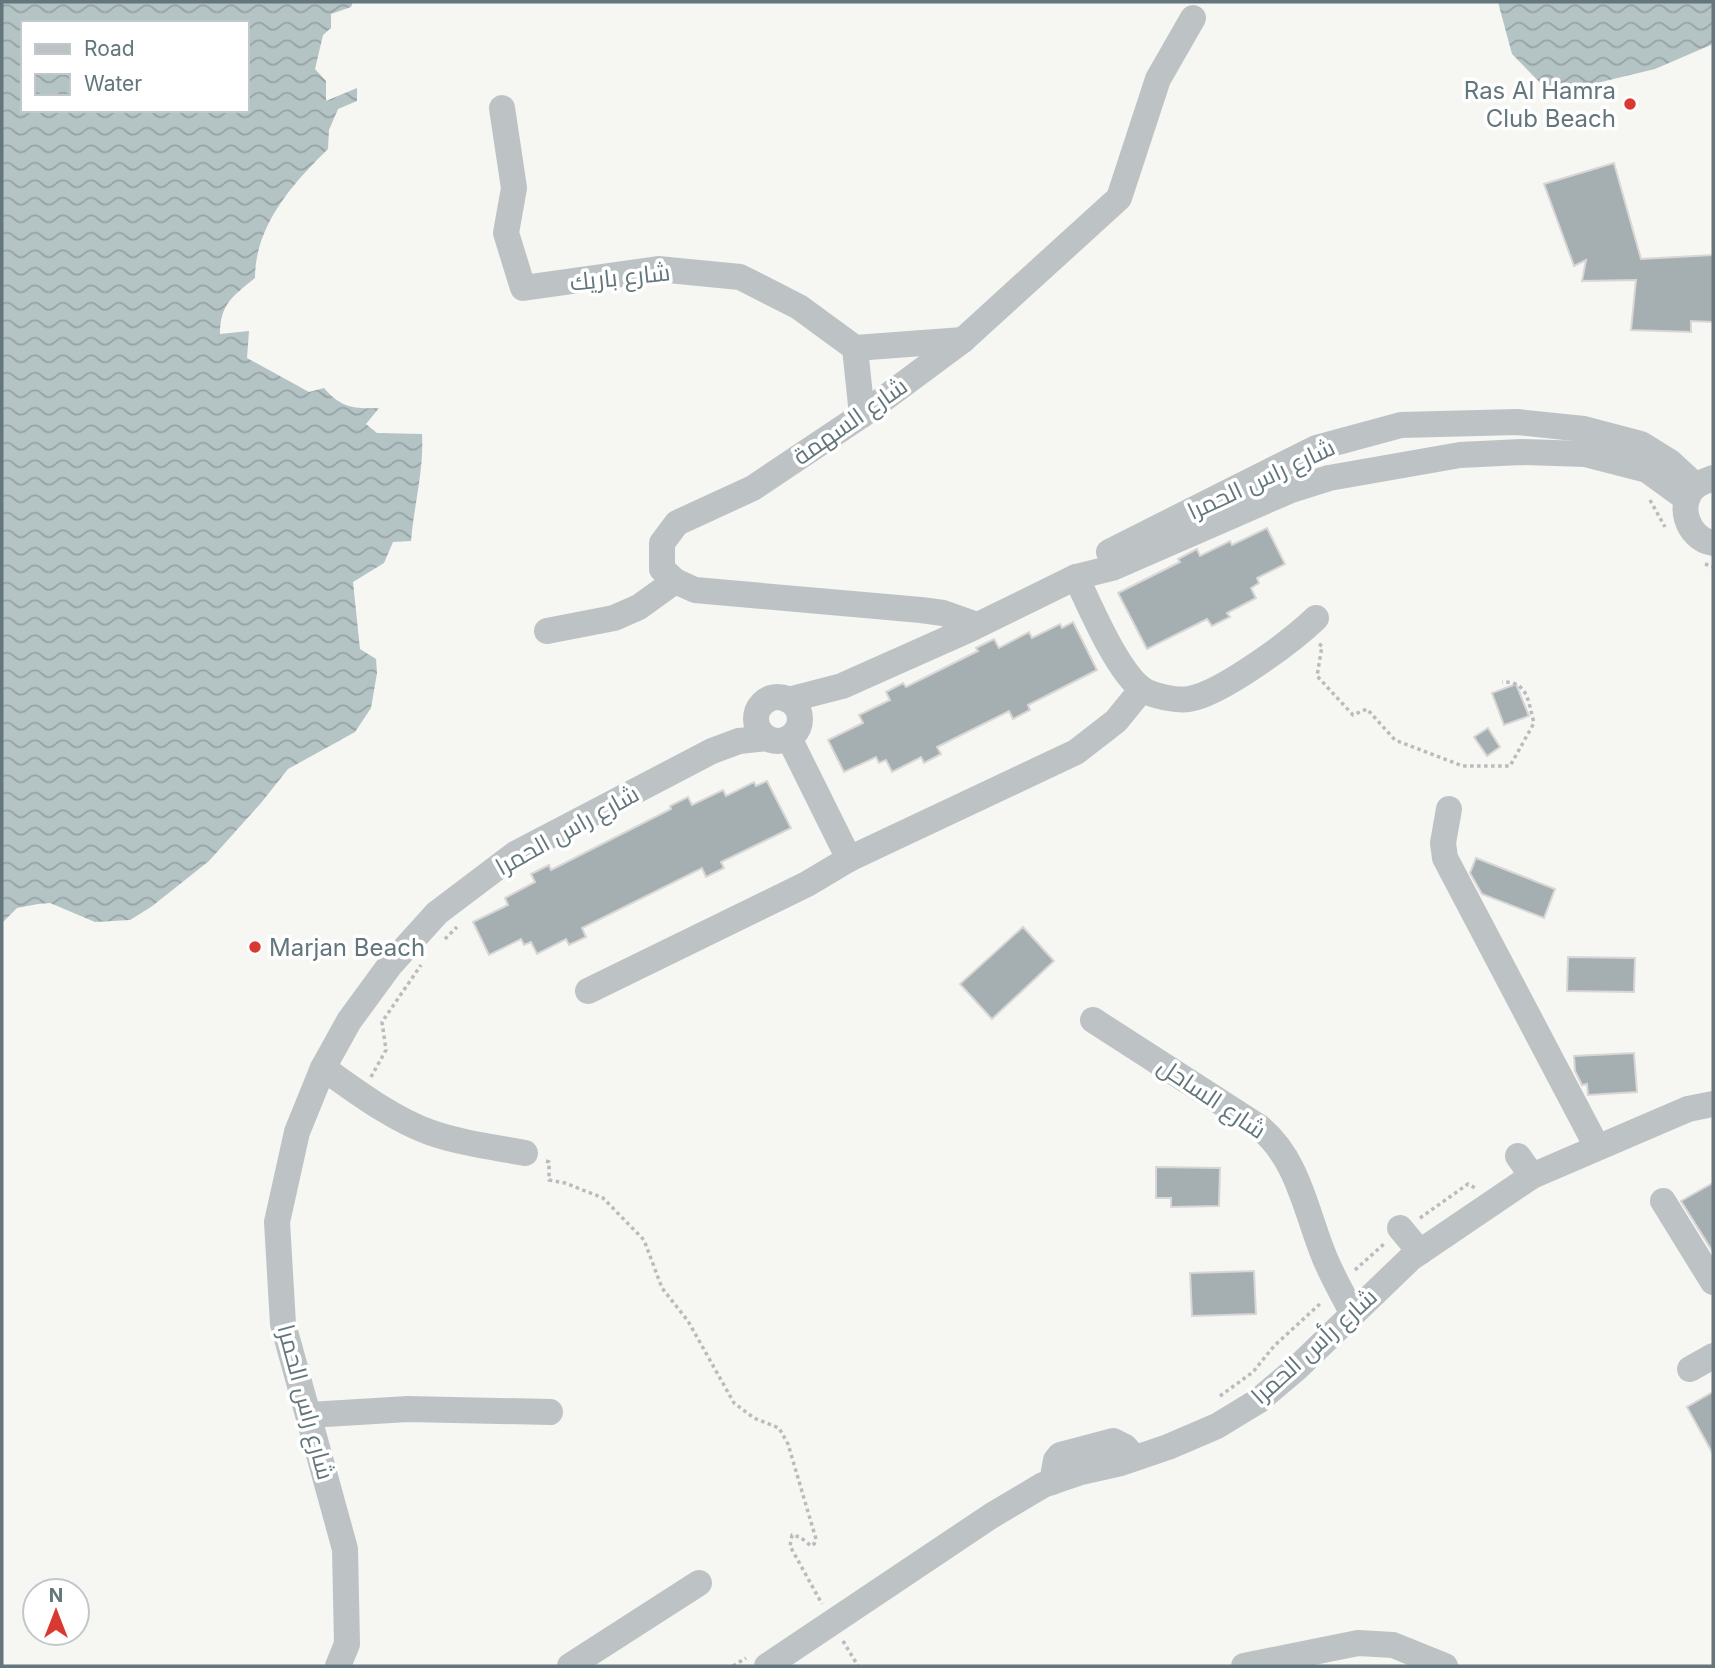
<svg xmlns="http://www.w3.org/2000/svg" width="1715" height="1668" font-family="Inter,Cairo,sans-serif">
<defs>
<pattern id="water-waves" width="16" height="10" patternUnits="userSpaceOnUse" patternTransform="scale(1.75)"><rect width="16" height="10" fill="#b4c3c4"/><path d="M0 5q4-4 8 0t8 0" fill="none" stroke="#96a3a4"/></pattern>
</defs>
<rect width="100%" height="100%" fill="#f6f6f3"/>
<g fill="url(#water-waves)" fill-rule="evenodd">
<path d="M2 2H353L351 7 331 14V28L323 35 315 69 326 81V101L357 88V101L338 109 329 130 328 149C292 184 255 226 255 278 233 296 220 304 220 334L249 331 247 358 309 392 324 388C341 408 354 409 379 408L366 424 377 433 422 434C424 470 414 505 411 541L393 542 384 563 353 582 360 649 376 659 377 673 371 708 355 732 288 769 261 803 209 861 151 907 130 920 95 922 50 903 38 904 17 908 2 923ZM23 23H247V110H23Z"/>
<path d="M1498 2H1713V44L1655 69 1551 94 1512 54Z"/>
</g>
<g fill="#a5afb2" stroke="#d8d7d6" stroke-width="2">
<path d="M1614 163 1641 259 1713 255V322L1691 321V332L1631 330 1636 280 1582 281 1586 260 1574 266 1544 184Z"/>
<path d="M1267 528 1285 564 1257 578 1259 583 1251 588 1256 598 1227 613 1230 617 1212 626 1207 619 1147 649 1118 593 1180 562 1178 559 1197 549 1200 556 1230 541 1232 545Z"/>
<path d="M1073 622 1097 670 1028 705 1030 710 1013 719 1009 711 937 747 941 754 924 763 921 757 892 772 886 760 879 763 876 757 844 772 828 740 863 723 859 715 890 700 886 692 903 683 906 687 978 651 976 648 994 639 999 648 1029 632 1032 638 1060 624 1062 628Z"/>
<path d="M1516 684 1529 716 1504 725 1492 693Z"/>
<path d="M1488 728 1500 747 1487 756 1474 737Z"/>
<path d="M767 781 791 828 721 862 724 868 706 877 702 868 582 928 586 937 569 945 566 939 537 954 531 942 524 945 521 939 489 955 473 922 508 905 505 898 535 882 531 874 549 865 551 870 671 809 670 806 688 797 692 805 723 790 726 796 754 782 756 786Z"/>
<path d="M1476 858 1555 889 1544 918 1482 894 1470 873Z"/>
<path d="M1023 927 1054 961 992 1019 960 984Z"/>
<path d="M1568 957 1635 958 1634 992 1567 991Z"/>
<path d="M1634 1053 1637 1092 1588 1095 1587 1084 1582 1085 1575 1071 1574 1056Z"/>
<path d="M1156 1167 1220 1168 1219 1206 1171 1207V1198H1156Z"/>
<path d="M1713 1183V1252L1681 1201Z"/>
<path d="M1254 1271 1256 1314 1192 1316 1190 1273Z"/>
<path d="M1713 1392V1454L1687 1407Z"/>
</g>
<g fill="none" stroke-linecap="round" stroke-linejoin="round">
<g stroke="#b8bcbd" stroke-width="3.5" stroke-dasharray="3.5 3.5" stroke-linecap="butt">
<path d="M1650 500 1665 527"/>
<path d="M1705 564 1713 567"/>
<path d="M1319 644 1322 646 1317 676 1353 715 1367 709 1395 740 1463 766H1510L1534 723C1528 701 1528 681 1502 682"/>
<path d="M445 939 457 927"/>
<path d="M371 1077 386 1050 382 1022 421 965"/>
<path d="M546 1161 549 1162V1180L565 1183 603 1198 644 1240 662 1288 688 1321 734 1403 754 1418 779 1428 788 1444 816 1539 814 1544 811 1546 800 1537 792 1535 790 1546 822 1604"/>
<path d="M1420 1218 1468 1184 1475 1188"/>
<path d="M1355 1270 1385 1243"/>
<path d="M1220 1396 1253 1372 1274 1346 1322 1302"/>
<path d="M843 1641 858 1666"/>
<path d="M733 1666 746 1658"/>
</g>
<g stroke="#bdc3c5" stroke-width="26">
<path d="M502 108 514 188 506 233 523 288 658 269 740 277 799 307 855 348 862 415"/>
<path d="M855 348 963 340"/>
<path d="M1713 478C1708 480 1702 482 1697 485 1675 502 1687 539 1713 543"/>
<path d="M1109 552 1316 448 1401 425 1517 422 1584 429 1641 444 1670 462 1696 486"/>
<path d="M1076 577C1090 606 1117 671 1142 689 1152 696 1177 701 1189 699 1221 694 1292 641 1316 618"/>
<path d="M977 625 943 613 921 610 695 590 675 581 662 569V543L677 523 753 488 862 415 963 340 1119 198 1158 79 1193 18"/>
<path d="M547 631 614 618 639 607 675 581"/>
<circle cx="778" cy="719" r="22"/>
<path d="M788 700 842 686 970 629 1076 577 1112 568 1291 490 1329 478 1460 455 1521 452 1585 454 1647 470 1687 499"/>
<path d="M789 738 849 859"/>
<path d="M1449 809 1443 843 1445 858 1597 1147"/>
<path d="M588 991 807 884 849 859 1076 752 1116 721 1142 689"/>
<path d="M1093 1020 1259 1127C1298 1158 1306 1212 1324 1256 1332 1276 1343 1295 1353 1314"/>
<path d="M323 1068C356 1091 391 1118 429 1132 460 1143 493 1147 525 1153"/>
<path d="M1518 1156 1532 1176"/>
<path d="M1663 1201 1713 1282"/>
<path d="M1400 1228 1420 1252"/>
<path d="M1690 1369 1713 1356"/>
<path d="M309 1415 408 1409 550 1412"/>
<path d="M1052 1482 1056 1460 1060 1455 1113 1441 1125 1447 1135 1458"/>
<path d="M338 1666 347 1644 345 1549 283 1324 277 1222 297 1132 323 1068 349 1021 390 965 437 913 515 854 712 751 739 741 767 738"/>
<path d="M570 1666 699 1583"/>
<path d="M767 1666 991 1516 1043 1485 1081 1472 1121 1463 1168 1447 1217 1426 1258 1401 1298 1367 1411 1258 1532 1176 1688 1109 1713 1104"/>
<path d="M1244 1666 1358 1643 1393 1645 1445 1666"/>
</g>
</g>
<g fill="#d83931" stroke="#fff" stroke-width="2.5">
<circle cx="1630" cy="104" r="7"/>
<circle cx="255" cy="947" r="7"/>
</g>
<g text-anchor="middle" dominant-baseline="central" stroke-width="7" stroke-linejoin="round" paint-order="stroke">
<g font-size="24" fill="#63767c" stroke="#fff" text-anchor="end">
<text x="1616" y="90">Ras Al Hamra<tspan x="1616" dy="28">Club Beach</tspan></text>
<text x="269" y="947" text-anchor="start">Marjan Beach</text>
</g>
<g font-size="24" fill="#63767c" stroke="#fff">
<text transform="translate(620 277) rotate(-6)">شارع باريك</text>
<text transform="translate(850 421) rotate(-35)">شارع السهمة</text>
<text transform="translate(1261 479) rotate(-25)">شارع راس الحمرا</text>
<text transform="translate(567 830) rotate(-29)">شارع راس الحمرا</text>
<text transform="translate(1212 1098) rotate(34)">شارع الساحل</text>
<text transform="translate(1314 1346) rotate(-42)">شارع رأس الحمرا</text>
<text transform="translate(306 1402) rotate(75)">شارع راس الحمرا</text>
</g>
</g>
<rect width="1715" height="1668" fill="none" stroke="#63767c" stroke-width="7"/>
<rect x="21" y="21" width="228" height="91" fill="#ffffff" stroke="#c1c8cb" stroke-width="2"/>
<rect x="35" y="44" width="35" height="10" fill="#bdc3c5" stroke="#c1c8cb" stroke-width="2"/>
<text x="84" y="56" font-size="21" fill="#63767c">Road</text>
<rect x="35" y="74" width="35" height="21" fill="url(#water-waves)" stroke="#c1c8cb" stroke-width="2"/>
<text x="84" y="91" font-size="21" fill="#63767c">Water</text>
<g transform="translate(56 1612)"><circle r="33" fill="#ffffff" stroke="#c1c8cb" stroke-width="2"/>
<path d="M0-5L12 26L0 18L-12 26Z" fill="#d83931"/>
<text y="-10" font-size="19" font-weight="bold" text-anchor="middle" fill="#63767c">N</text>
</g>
</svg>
